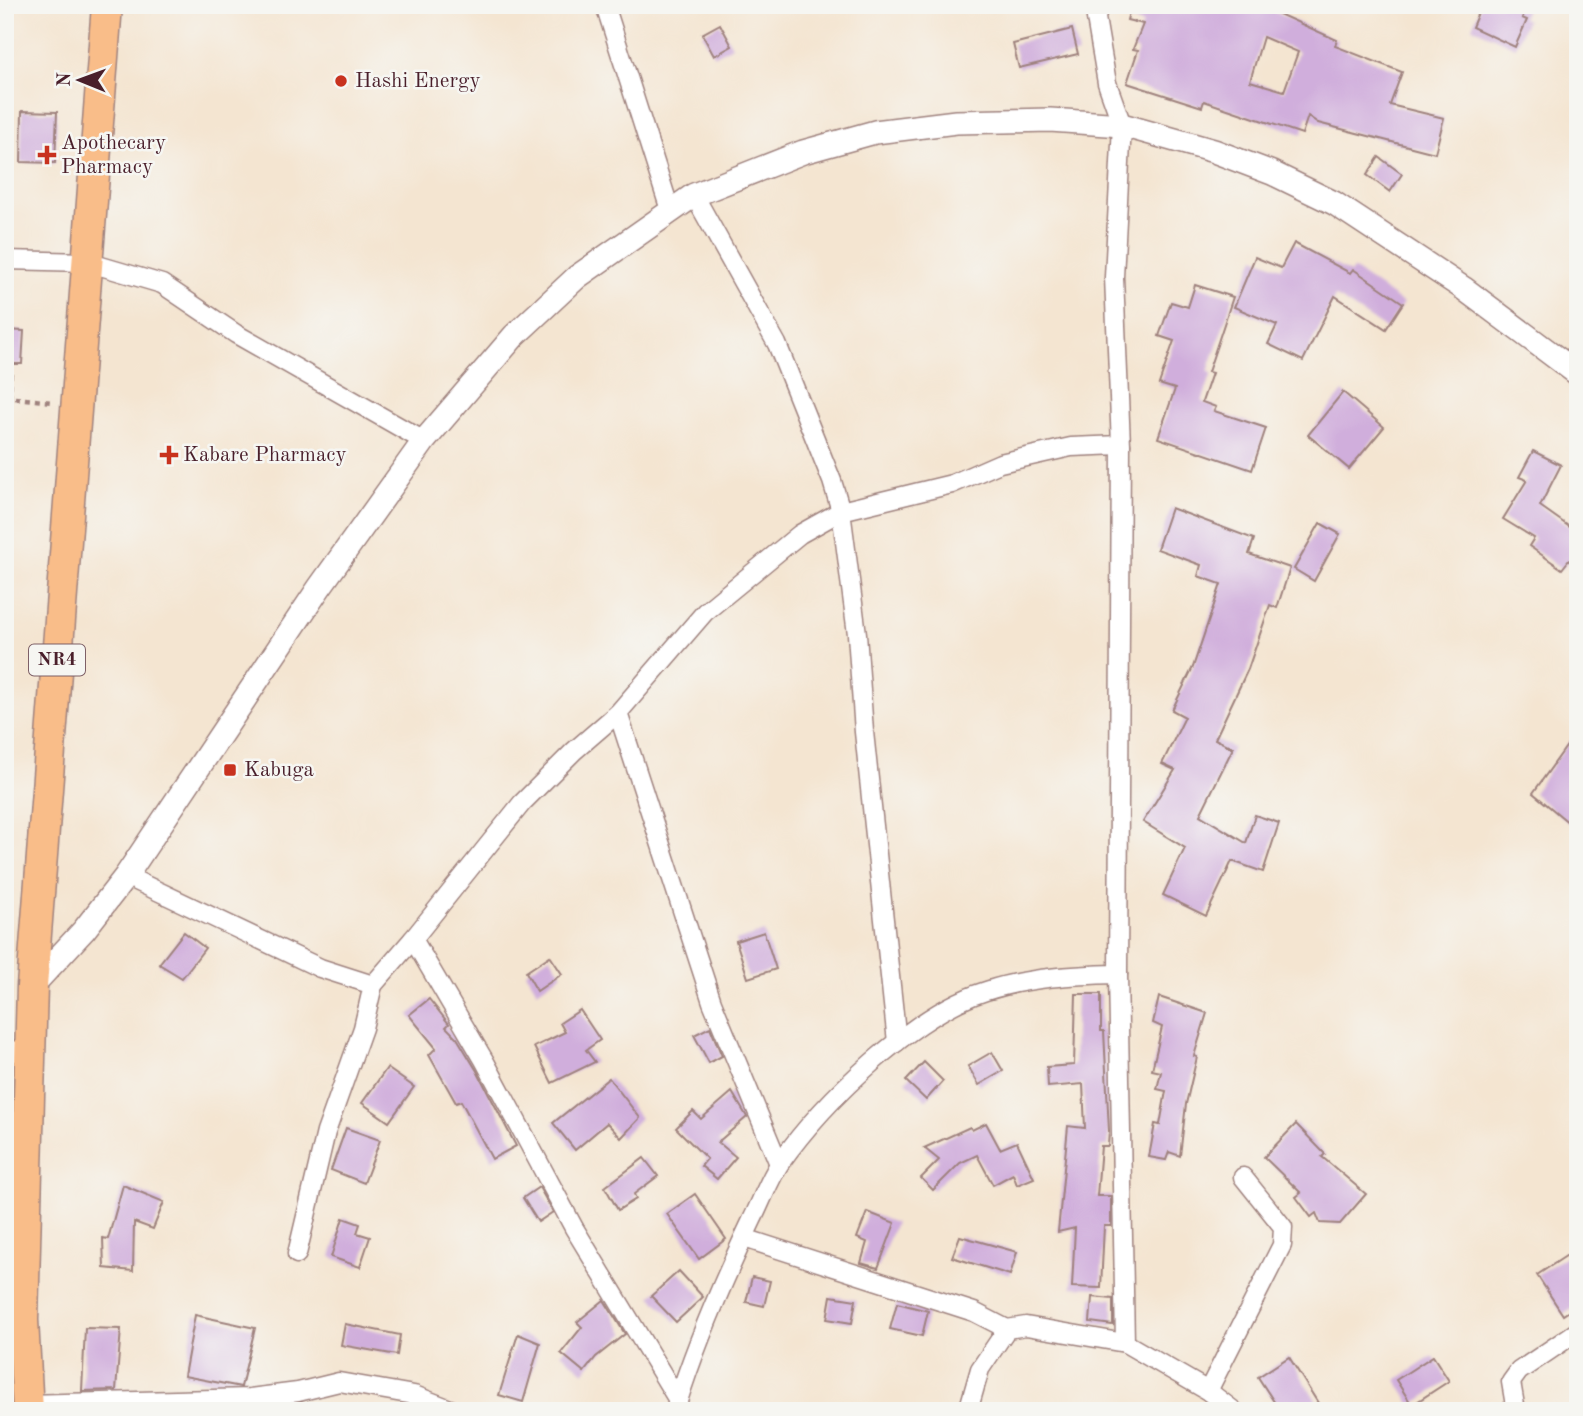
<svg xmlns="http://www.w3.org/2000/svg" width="1583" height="1416" font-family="'Old Standard TT',serif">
<rect width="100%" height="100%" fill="#f6f6f2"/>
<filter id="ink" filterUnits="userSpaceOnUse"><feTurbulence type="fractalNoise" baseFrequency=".0143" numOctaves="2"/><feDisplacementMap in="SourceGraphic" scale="14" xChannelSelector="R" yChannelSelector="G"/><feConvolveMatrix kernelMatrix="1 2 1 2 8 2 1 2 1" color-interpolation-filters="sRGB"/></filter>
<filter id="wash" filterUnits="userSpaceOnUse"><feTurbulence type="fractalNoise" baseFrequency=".00686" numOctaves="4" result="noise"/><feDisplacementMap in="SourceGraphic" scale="28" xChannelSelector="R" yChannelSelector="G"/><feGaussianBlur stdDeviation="1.57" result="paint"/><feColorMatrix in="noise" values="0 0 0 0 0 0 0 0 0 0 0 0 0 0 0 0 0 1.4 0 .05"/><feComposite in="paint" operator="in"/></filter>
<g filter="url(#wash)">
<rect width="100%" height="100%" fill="#f4e5d1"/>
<g id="blocks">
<g fill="#d0aedc" fill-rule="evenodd">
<path d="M1131 5H1259L1337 40 1335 46 1402 72 1390 105 1444 118 1435 153 1318 123 1308 116 1302 134 1204 101 1202 107 1127 83 1138 50 1133 49 1143 24 1127 20ZM1263 37 1298 52 1284 91 1250 81Z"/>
<path d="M1481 5H1528L1522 18 1527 20 1515 47 1472 27Z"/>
<path d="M720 24 732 46 714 56 702 34Z"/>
<path d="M1072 29 1078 54 1019 68 1013 44Z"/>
<path d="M22 111 57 112 55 163 21 162Z"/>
<path d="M1379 157 1402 174 1390 192 1367 175Z"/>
<path d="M1294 243 1350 273 1353 269 1403 303 1386 329 1335 296 1303 361 1268 344 1277 325 1234 307 1255 257 1281 268Z"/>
<path d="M1195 285 1233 297 1208 372 1212 373 1202 402 1216 407 1214 411 1266 428 1252 470 1158 438 1175 389 1159 384 1174 341 1159 336 1171 302 1188 307Z"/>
<path d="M5 330 24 331 22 364H5Z"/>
<path d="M1343 392 1384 427 1349 469 1308 435Z"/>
<path d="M1533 451 1561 465 1540 506 1578 533V566L1569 560 1562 569 1529 546 1534 538 1503 519 1527 480 1519 477Z"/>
<path d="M1171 508 1254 539 1249 554 1290 568 1277 608 1270 605 1248 669 1215 739 1233 748 1200 815 1246 843 1255 815 1279 823 1263 872 1232 861 1206 916 1163 895 1185 848 1143 822 1175 770 1162 764 1185 717 1172 710 1193 667 1221 584 1198 576 1201 565 1157 549Z"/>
<path d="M1320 523 1340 534 1314 581 1294 569Z"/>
<path d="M1578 730V811L1569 823 1533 793Z"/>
<path d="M184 932 205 948 182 978 159 964Z"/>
<path d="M764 932 776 969 748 978 736 941Z"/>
<path d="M550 956 562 974 537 991 526 972Z"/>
<path d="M1076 994H1101V1031H1104L1109 1131 1108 1146H1101L1097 1196H1111V1226H1104L1101 1288 1072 1287 1075 1228 1058 1232 1068 1126 1085 1128 1083 1084 1048 1087 1047 1067 1074 1065Z"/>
<path d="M1159 997 1207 1013 1194 1056 1197 1057 1186 1104 1180 1156 1169 1152 1166 1160 1149 1157 1155 1124 1160 1125 1166 1091 1157 1089 1161 1072 1152 1070 1162 1027 1153 1023Z"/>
<path d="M429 999 449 1024 446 1027 457 1038 477 1071 516 1146 492 1159 461 1101 456 1103 429 1055 436 1048 409 1015Z"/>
<path d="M580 1010 600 1040 586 1050 595 1062 552 1083 534 1047 565 1032 560 1023Z"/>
<path d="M710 1027 722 1056 709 1063 694 1035Z"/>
<path d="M992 1052 1003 1071 979 1085 968 1066Z"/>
<path d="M924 1062 943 1081 926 1100 906 1081Z"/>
<path d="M387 1068 414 1087 389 1122 362 1103Z"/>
<path d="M609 1078 640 1118 621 1138 607 1123 575 1150 553 1123Z"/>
<path d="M732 1092 747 1117 718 1142 736 1157 717 1179 701 1166 707 1159 676 1128 693 1111 701 1119Z"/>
<path d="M986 1123 1000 1149 1017 1142 1034 1178 1017 1185 1013 1174 993 1185 977 1155 960 1163 933 1190 921 1178 939 1160 924 1148 970 1127 972 1130Z"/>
<path d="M1296 1124 1325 1154 1322 1157 1366 1194 1340 1224 1320 1223 1316 1213 1311 1217 1296 1197 1301 1193 1264 1157Z"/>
<path d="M346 1128 380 1140 364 1183 331 1170Z"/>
<path d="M644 1158 658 1176 634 1194 636 1199 618 1210 605 1187Z"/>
<path d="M123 1185 164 1202 153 1229 134 1222 133 1271 104 1268 103 1238 108 1239Z"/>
<path d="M539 1187 553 1212 538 1222 523 1198Z"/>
<path d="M695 1194 726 1239 699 1259 667 1214Z"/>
<path d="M867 1212 895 1223 878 1268 861 1263 867 1242 857 1238Z"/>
<path d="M343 1218 360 1224 357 1233 370 1237 360 1267 331 1257Z"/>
<path d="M960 1236 1017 1252 1010 1275 952 1257Z"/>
<path d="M1578 1248V1305L1563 1315 1537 1275Z"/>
<path d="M679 1271 703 1297 676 1322 651 1296Z"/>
<path d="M752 1277 770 1281 764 1306 746 1302Z"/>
<path d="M831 1296 856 1300 852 1323 827 1319Z"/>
<path d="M1092 1297 1113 1299V1325L1090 1322Z"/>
<path d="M604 1300 625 1334 596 1357 584 1372 561 1353 582 1327 577 1322Z"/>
<path d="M897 1303 928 1311 922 1336 890 1329Z"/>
<path d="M195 1315 255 1328 241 1387 184 1376Z"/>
<path d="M345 1324 400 1335 397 1355 341 1345Z"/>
<path d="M85 1328 121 1329 116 1390 82 1391Z"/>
<path d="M518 1334 540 1343 523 1402 499 1395Z"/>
<path d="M1433 1356 1449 1381 1412 1405 1396 1380Z"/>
<path d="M1289 1357 1318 1403 1305 1411H1280L1258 1377Z"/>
</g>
</g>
</g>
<g filter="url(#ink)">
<use href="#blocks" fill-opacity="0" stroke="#9f827e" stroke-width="2"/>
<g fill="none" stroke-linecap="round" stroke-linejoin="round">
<g stroke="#9f827e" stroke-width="21">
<g id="minor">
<path d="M605 5 670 210"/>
<path d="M1099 5 1096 18 1107 83 1122 125 1114 277 1121 445 1118 974 1125 1343 1208 1391 1234 1411"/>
<path d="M694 195 777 344 832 481 841 511 857 634 864 732 897 1042"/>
<path d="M5 260 87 262 162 284 236 334 424 441"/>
<path d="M618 713 712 1002 779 1164"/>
<path d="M126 876 320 968 373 985 413 939"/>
<path d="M5 1047 30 1058"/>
<path d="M744 1238 974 1312 1007 1329 1026 1326 1125 1343"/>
<path d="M297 1254 326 1132 363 1028 373 985"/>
<path d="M1208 1391 1282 1245 1283 1227 1243 1177"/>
<path d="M678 1400 574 1228 484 1060 413 939 522 803 574 751 618 713 705 612 800 534 841 511 952 484 1000 463 1071 447 1121 445"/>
<path d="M27 1404 250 1398 298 1392 339 1382 414 1395 455 1411"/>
<path d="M676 1407C696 1343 723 1281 752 1220 761 1202 769 1180 780 1163 823 1102 914 1013 986 991 1029 977 1074 975 1118 974"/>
<path d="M968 1411 980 1369 1007 1329"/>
<path d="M1516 1411 1511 1382 1519 1371 1578 1331"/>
</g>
</g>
<g stroke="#9f827e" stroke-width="26">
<path id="tertiary" d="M32 986 84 930 126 876 319 588 424 441 514 336 577 277 694 195 803 152 875 132 956 122 1050 120 1122 125 1214 151 1272 173 1334 203 1463 288 1578 374"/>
</g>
<g stroke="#9f827e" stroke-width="33">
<path id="trunk" d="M28 1411 23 1320 32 986 107 5"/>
</g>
<g stroke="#9f827e" stroke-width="4.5" stroke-dasharray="5 5" stroke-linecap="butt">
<path d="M5 397 53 402"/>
<path d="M10 398 11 369"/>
</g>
<use href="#minor" stroke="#fff" stroke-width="18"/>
<use href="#tertiary" stroke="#fff" stroke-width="23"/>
<use href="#trunk" stroke="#f9bd89" stroke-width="30"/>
</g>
</g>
<g fill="#c8321e" stroke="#f6f6f2" stroke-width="2.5">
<circle cx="341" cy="81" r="7"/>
<path d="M43.5 144.5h7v7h7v7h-7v7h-7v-7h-7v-7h7z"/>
<path d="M165.5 444.5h7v7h7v7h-7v7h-7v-7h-7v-7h7z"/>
<rect x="223" y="763" width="14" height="14" rx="3.5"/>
</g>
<g text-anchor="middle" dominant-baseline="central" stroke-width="5" stroke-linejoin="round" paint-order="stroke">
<rect fill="#f6f6f2" stroke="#7e6067" stroke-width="2" x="29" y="644.5" width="56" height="31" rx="5"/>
<g font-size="19" font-weight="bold" fill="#4a1f2b">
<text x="57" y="660">NR4</text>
</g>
<g font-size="21" fill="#4a1f2b" stroke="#f6f6f2" text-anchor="start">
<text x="355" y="81">Hashi Energy</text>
<text x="61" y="143">Apothecary<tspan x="61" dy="24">Pharmacy</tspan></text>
<text x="183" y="455">Kabare Pharmacy</text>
<text x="244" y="770">Kabuga</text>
</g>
</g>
<rect width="1583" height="1416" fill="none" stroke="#f6f6f2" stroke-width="28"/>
<g transform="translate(80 80) rotate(271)" stroke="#f6f6f2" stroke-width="5" paint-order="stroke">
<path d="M0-5L12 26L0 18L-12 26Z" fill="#4a1f2b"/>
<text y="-10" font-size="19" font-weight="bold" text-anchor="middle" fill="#4a1f2b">N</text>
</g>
</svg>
